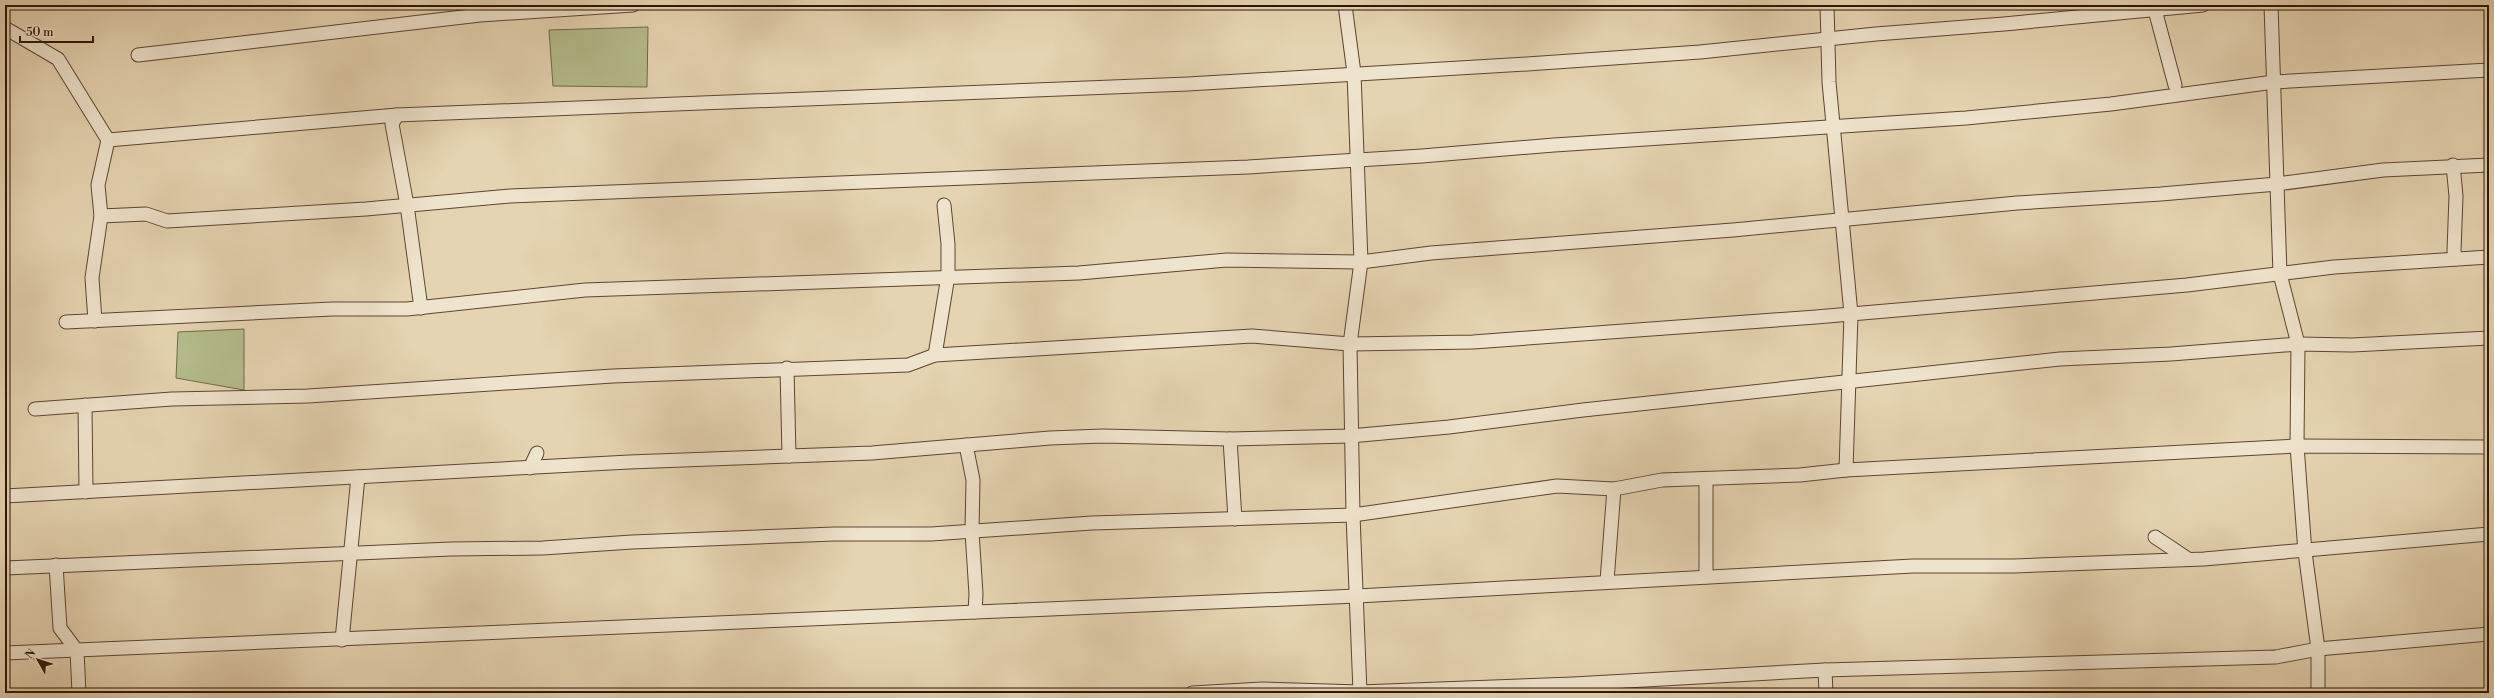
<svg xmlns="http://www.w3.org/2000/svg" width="2494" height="698" font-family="'Libre Bodoni',serif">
<rect width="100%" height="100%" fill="#e5d4b1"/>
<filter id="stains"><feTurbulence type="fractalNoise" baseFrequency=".005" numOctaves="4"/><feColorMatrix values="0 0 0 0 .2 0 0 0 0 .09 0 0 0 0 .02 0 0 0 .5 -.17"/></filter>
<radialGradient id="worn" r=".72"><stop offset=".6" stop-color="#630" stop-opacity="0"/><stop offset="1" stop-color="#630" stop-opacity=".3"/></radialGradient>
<g fill="#b5bc8b" stroke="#726848">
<path d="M648 27 647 87 553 86 549 30Z"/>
<path d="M244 329V390L176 378 178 332Z"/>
</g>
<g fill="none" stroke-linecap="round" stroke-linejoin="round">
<g stroke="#5c4530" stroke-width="15">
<g id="minor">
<path d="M1345 5 1354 73 1361 262 1350 344 1353 515 1360 692"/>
<path d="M1827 5 1829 82 1851 314 1846 470"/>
<path d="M2271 5 2280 274 2298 344 2297 446 2305 552 2318 649V693"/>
<path d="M2155 10 2175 85"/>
<path d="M5 28 58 59 108 140 397 115 1188 84 1527 64 1700 52 1876 34 2004 24 2203 5"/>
<path d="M138 55 480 15 633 5"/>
<path d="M397 115 392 124 407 205 421 308"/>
<path d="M2453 165 2456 196 2454 251 2456 259"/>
<path d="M101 216 146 214 167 221 366 209 510 196 1248 167 1422 156 1554 145 1966 118 2111 104 2274 82 2489 70"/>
<path d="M95 321 92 278 101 216 98 185 108 140"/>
<path d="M66 322 332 309H407L585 290 1079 273 1227 260 1361 262 1431 253 1733 230 2017 203 2161 194 2277 184 2383 170 2489 165"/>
<path d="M935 355 948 276V244L944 205"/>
<path d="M787 368 789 456"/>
<path d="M85 405 86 492"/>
<path d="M35 409 172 399 308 396 613 376 908 365 935 355 1252 336 1350 344 1473 342 1816 317 2187 285 2334 267 2489 257"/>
<path d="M1230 439 1235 519"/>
<path d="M966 445 973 480 972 532 976 594 975 612"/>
<path d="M530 468 537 453"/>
<path d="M1706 479V577"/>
<path d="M5 496 629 462 872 453 1050 438 1103 436 1230 439 1350 436 1449 427 1583 410 2060 359 2171 354 2298 344 2352 345 2489 338"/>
<path d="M2155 537 2188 559"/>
<path d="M56 565 60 628 77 651 79 693"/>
<path d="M5 568 451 549 543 548 632 542 834 534H931L1092 523 1353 515 1557 486 1614 489 1662 480 1800 475 1846 470 2297 446 2489 447"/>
<path d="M1607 581 1614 489"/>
<path d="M342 640 358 477"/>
<path d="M5 653 1357 596 1913 566H2014L2204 559 2489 534"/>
<path d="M1825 670 1826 693"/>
<path d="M1192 693 1262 689 1360 692 1573 684 1825 670 2276 657 2318 649 2489 634"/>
</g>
</g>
<use href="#minor" stroke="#eee3cc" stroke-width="13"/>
</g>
<rect width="2494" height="698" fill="none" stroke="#e5d4b1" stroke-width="20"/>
<rect x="6" y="6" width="2482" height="686" fill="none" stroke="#2f1505" stroke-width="2"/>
<rect x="10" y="10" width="2474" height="678" fill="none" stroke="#2f1505"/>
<g transform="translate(38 660) rotate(309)" stroke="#eee3cc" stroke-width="3" paint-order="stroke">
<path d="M0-3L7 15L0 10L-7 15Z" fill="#2f1505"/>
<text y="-6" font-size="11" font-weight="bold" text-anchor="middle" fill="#2f1505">N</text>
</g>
<path d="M20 36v6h73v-6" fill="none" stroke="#2f1505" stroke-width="2"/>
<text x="26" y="36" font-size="12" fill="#2f1505" stroke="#eee3cc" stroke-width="3" paint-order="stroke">50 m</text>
<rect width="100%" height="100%" filter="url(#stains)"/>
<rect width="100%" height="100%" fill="url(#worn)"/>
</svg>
